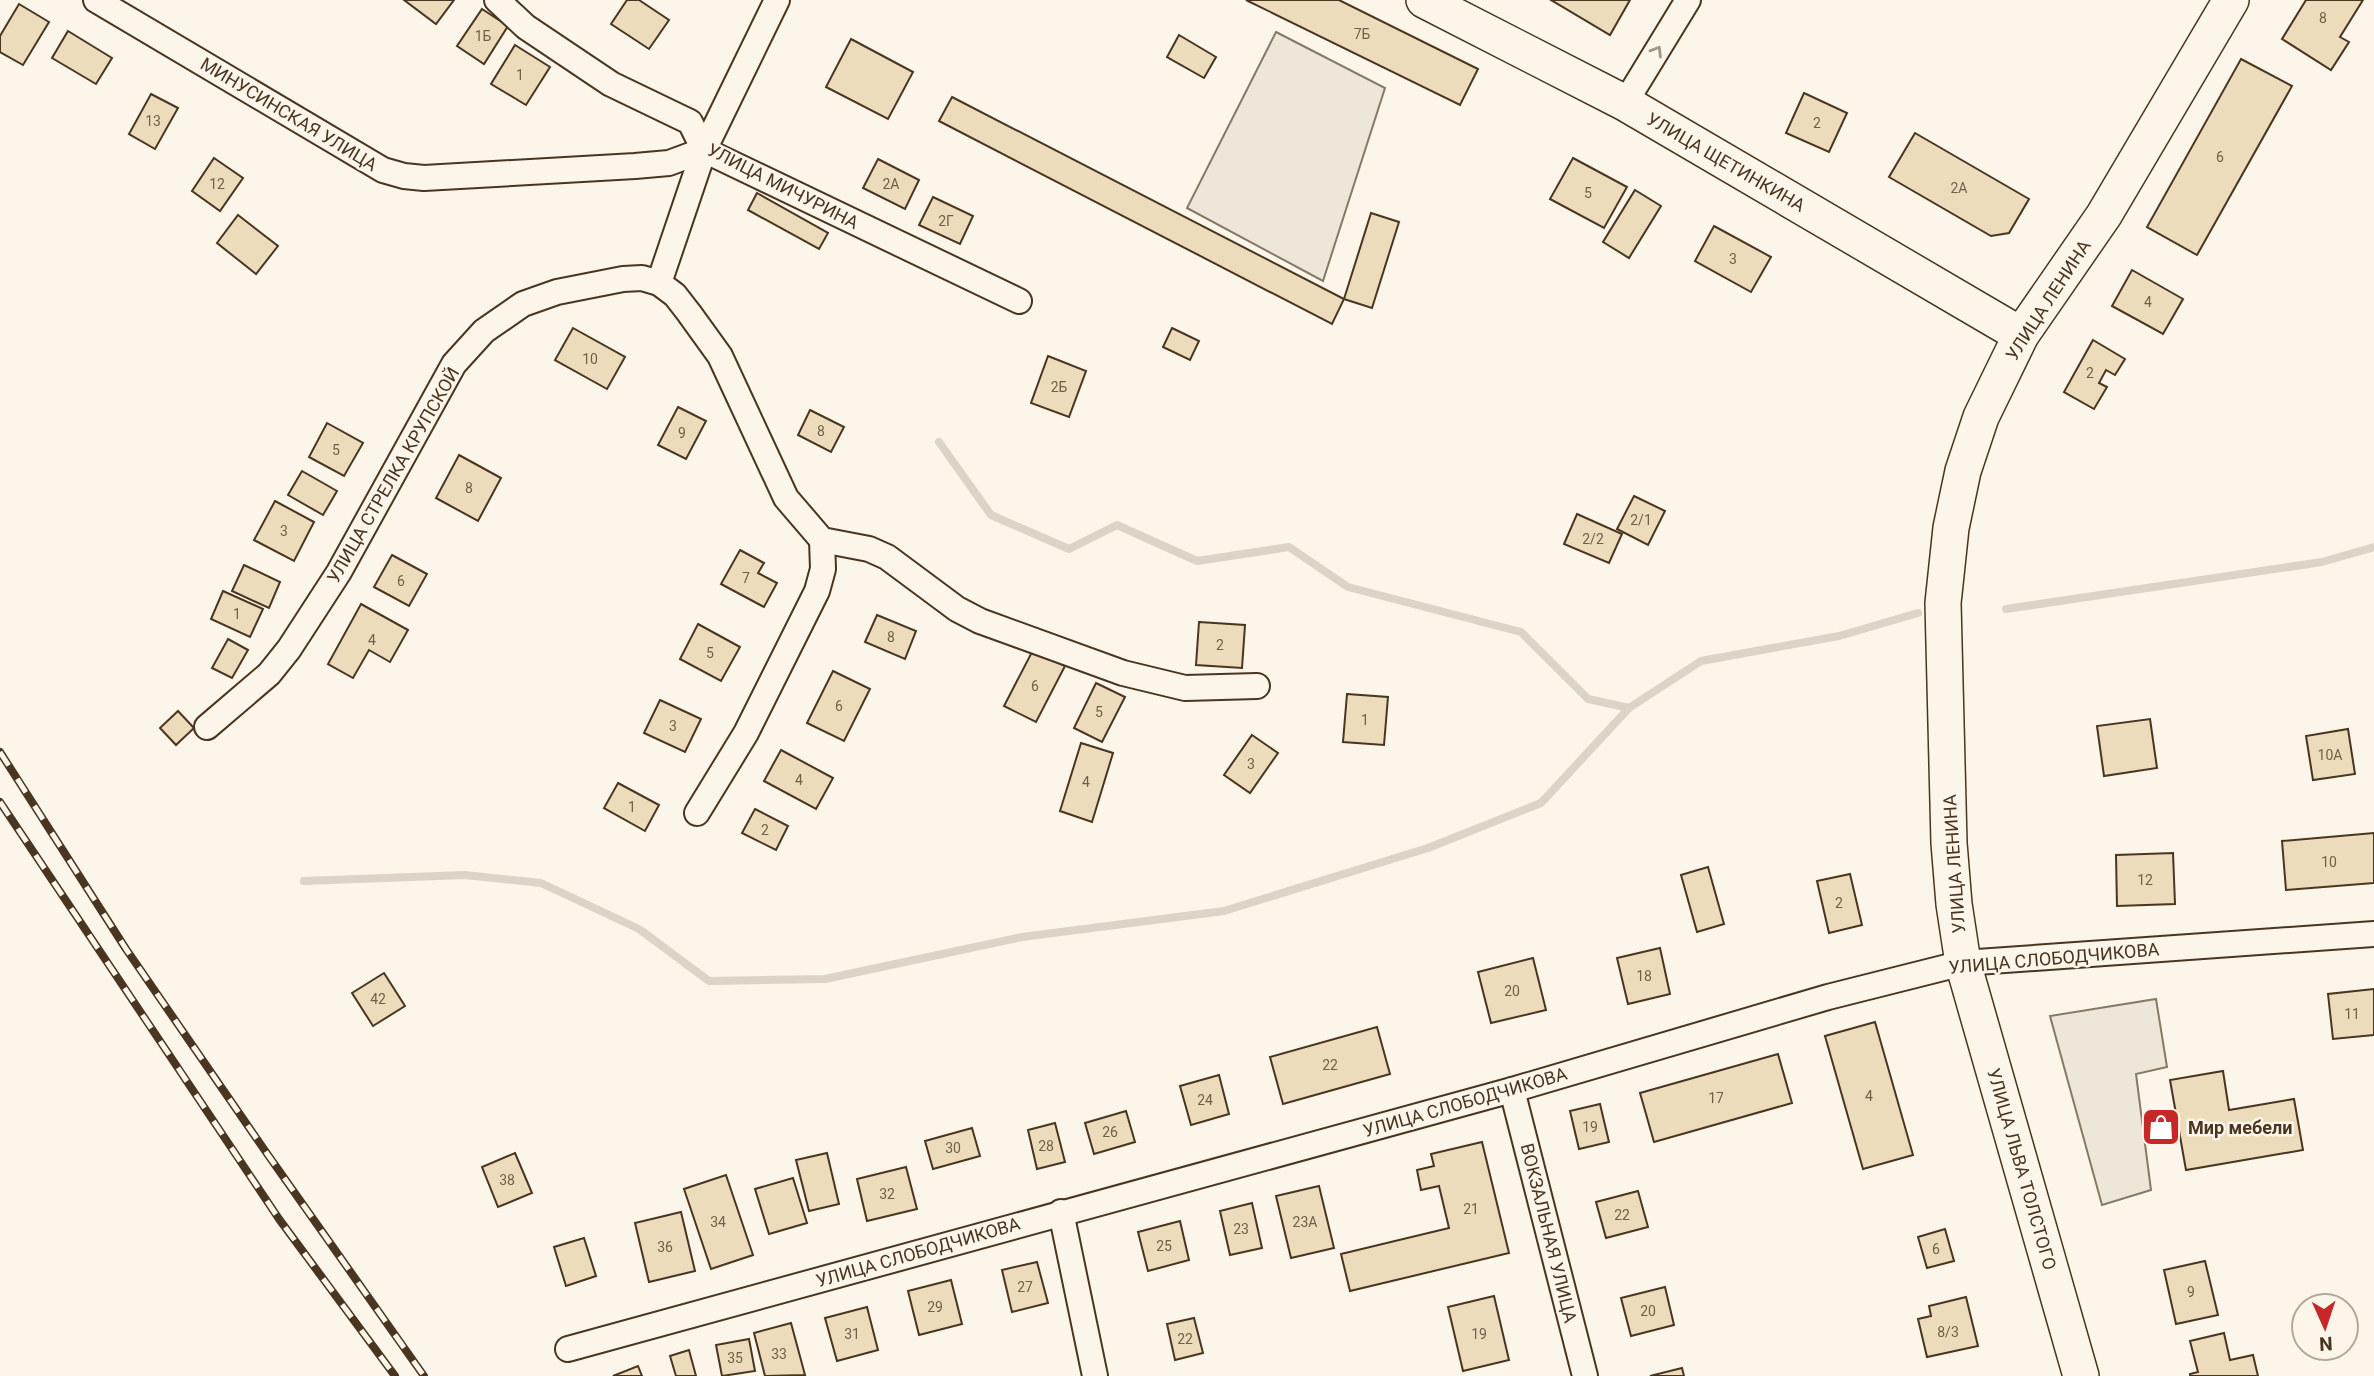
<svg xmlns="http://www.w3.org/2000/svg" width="2374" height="1376" font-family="Roboto,sans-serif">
<rect width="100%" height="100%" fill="#fbf6e9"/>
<g fill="#ede7d9" stroke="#887966" stroke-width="2">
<path d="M1276 32 1385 88 1323 281 1187 208Z"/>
<path d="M2156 999 2167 1067 2136 1074 2151 1190 2102 1205 2050 1016Z"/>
</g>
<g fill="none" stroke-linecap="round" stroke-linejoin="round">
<g stroke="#dcd4c6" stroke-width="8">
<path d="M939 442 991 515 1069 549 1117 525 1197 561 1289 547 1348 587 1521 632 1588 699 1629 708"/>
<path d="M2006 609 2322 562 2374 547"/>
<path d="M304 881 465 875 541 883 639 929 709 981 825 979 1022 937 1224 911 1428 848 1541 803 1629 708 1701 661 1839 636 1918 613"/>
</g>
</g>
<g fill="#ecdcbc" stroke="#4a3520" stroke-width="2">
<path d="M404 0H454L436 24Z"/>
<path d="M627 0H639L669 20 649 49 611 24Z"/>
<path d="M1246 0H1339L1478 69 1460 105Z"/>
<path d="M1551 0H1630L1610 35Z"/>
<path d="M2306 0H2363L2340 37 2349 42 2331 70 2282 39Z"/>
<path d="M19 4 49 22 23 65 0 52V36Z"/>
<path d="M482 9 508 26 484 64 457 46Z"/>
<path d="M68 31 112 58 96 84 52 58Z"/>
<path d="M1179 35 1216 57 1204 78 1167 57Z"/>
<path d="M851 39 913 72 888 119 826 87Z"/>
<path d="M515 45 550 67 526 105 491 84Z"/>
<path d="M2241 59 2292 86 2197 255 2147 227Z"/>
<path d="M1804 93 1847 113 1829 152 1786 133Z"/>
<path d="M151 94 178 108 155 149 129 134Z"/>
<path d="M952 97 1344 299 1332 324 939 121Z"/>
<path d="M1915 133 2029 199 2009 233 1991 236 1889 177Z"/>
<path d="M214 158 243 178 220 211 192 191Z"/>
<path d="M1573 158 1627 187 1604 228 1550 199Z"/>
<path d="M878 159 919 180 905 209 863 188Z"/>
<path d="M1635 190 1661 206 1629 258 1603 242Z"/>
<path d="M757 193 828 233 819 249 748 210Z"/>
<path d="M933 197 973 216 960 244 919 225Z"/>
<path d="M1371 213 1399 222 1372 308 1344 299Z"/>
<path d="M238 215 278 246 256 274 217 243Z"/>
<path d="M1714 226 1771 257 1751 292 1695 261Z"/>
<path d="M2132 270 2183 299 2163 334 2112 306Z"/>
<path d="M573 328 625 357 607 389 555 360Z"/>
<path d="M1172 328 1199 341 1190 360 1163 347Z"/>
<path d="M2093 340 2125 359 2115 375 2106 370 2099 383 2107 387 2094 409 2064 392Z"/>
<path d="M1048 356 1086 371 1069 417 1031 403Z"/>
<path d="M678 407 706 421 686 459 658 445Z"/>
<path d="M810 410 844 427 831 452 798 435Z"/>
<path d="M327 423 363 443 344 476 309 457Z"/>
<path d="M459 455 501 478 478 521 436 498Z"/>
<path d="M302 471 337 491 323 515 288 495Z"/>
<path d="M1634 496 1665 511 1648 545 1617 529Z"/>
<path d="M275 501 314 522 294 561 254 540Z"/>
<path d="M1577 514 1622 534 1609 563 1564 544Z"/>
<path d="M740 550 764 563 758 573 777 583 764 607 721 584Z"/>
<path d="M392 555 427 574 409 606 374 587Z"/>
<path d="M244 565 280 582 269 608 232 591Z"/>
<path d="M223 591 263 609 250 637 211 619Z"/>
<path d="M361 604 408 630 390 662 369 650 353 678 328 664Z"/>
<path d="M877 615 916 631 905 659 865 642Z"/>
<path d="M1199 622 1245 625 1242 668 1196 665Z"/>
<path d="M698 624 740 647 721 681 680 659Z"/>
<path d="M228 639 248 650 232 678 212 668Z"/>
<path d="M1033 650 1065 666 1036 722 1004 706Z"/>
<path d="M833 671 870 689 844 741 807 723Z"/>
<path d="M1096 683 1125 697 1102 742 1074 728Z"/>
<path d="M1347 694 1388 697 1384 745 1343 742Z"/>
<path d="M660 700 701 719 685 752 644 733Z"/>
<path d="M178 711 194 728 176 745 160 728Z"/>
<path d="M2150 719 2157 768 2104 776 2097 726Z"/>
<path d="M2348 729 2355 774 2313 780 2306 736Z"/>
<path d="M1252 735 1278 753 1250 793 1224 775Z"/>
<path d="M1081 743 1113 753 1092 822 1060 811Z"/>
<path d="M781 750 833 778 816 809 764 781Z"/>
<path d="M618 783 659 805 645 831 604 808Z"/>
<path d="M755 809 788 826 776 850 742 833Z"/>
<path d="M2374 833V883L2286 890 2282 841Z"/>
<path d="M2173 853 2175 904 2117 906 2116 855Z"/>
<path d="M1708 867 1724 924 1697 932 1681 875Z"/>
<path d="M1850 874 1862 925 1829 933 1817 881Z"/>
<path d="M1660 948 1670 994 1628 1004 1617 958Z"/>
<path d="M1533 958 1546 1010 1491 1023 1478 972Z"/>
<path d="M384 973 405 1006 373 1026 352 993Z"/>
<path d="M2374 989V1035L2333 1039 2328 994Z"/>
<path d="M1875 1022 1913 1155 1863 1169 1825 1036Z"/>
<path d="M1377 1027 1390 1074 1283 1104 1270 1057Z"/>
<path d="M1778 1054 1792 1103 1654 1142 1640 1093Z"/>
<path d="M2223 1071 2229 1110 2294 1099 2303 1150 2186 1170 2170 1080Z"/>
<path d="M1219 1075 1229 1114 1191 1125 1180 1086Z"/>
<path d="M1600 1104 1609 1142 1579 1149 1570 1111Z"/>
<path d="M1126 1111 1135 1142 1094 1154 1085 1123Z"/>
<path d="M1055 1123 1065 1162 1037 1169 1028 1130Z"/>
<path d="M972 1128 980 1156 933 1169 925 1141Z"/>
<path d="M1482 1142 1509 1253 1350 1291 1341 1254 1449 1228 1439 1186 1421 1190 1417 1170 1434 1166 1431 1154Z"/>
<path d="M515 1153 532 1193 498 1207 482 1167Z"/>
<path d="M827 1153 839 1204 809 1211 796 1160Z"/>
<path d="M906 1167 917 1209 867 1221 857 1179Z"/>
<path d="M726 1175 753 1255 711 1269 684 1189Z"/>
<path d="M793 1178 807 1223 769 1234 755 1189Z"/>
<path d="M1319 1186 1334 1248 1291 1258 1276 1196Z"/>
<path d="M1638 1191 1648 1227 1606 1238 1596 1202Z"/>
<path d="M1252 1203 1262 1248 1230 1255 1220 1211Z"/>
<path d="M681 1212 695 1271 649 1282 635 1223Z"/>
<path d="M1180 1221 1189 1260 1148 1271 1138 1232Z"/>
<path d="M1945 1229 1954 1261 1927 1268 1918 1237Z"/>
<path d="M584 1238 596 1276 566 1286 554 1247Z"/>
<path d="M2205 1261 2218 1315 2176 1324 2164 1270Z"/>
<path d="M1037 1262 1048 1303 1012 1312 1002 1270Z"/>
<path d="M951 1280 962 1324 919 1335 908 1291Z"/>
<path d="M1665 1287 1674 1325 1631 1336 1621 1298Z"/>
<path d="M1494 1296 1509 1360 1463 1371 1448 1307Z"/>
<path d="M1966 1297 1978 1346 1927 1357 1918 1319 1931 1316 1929 1306Z"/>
<path d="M867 1307 878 1350 837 1361 825 1318Z"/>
<path d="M1194 1318 1203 1353 1175 1360 1167 1324Z"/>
<path d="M791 1323 805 1375 765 1376 754 1333Z"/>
<path d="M2224 1333 2230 1360 2253 1355 2258 1376H2190V1374L2198 1372 2190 1341Z"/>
<path d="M749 1339 755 1371 722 1376 716 1345Z"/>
<path d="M689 1350 696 1376H676L670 1356Z"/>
<path d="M638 1366 642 1376H613Z"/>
<path d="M1682 1368 1684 1376H1650Z"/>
</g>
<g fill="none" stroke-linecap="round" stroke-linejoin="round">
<g stroke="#4a3520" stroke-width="28">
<g id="minor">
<path d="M96 0 383 170 404 176 424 178 635 166 669 163 704 150"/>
<path d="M497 0 526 27 611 84 690 122 704 150 1019 301"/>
<path d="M1625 103 1688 0"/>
<path d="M659 283 704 150 777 0"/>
<path d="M207 727 269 674 289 649 339 572 454 364 484 331 523 304 557 292 623 279 642 278 659 283 675 295 689 313 720 356 786 498 822 540 869 549 887 557 957 609 980 621 1123 673 1185 688 1257 686"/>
<path d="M697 813 746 733 817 591 823 569 822 540"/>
<path d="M1512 1090 1585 1376"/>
<path d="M1061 1212 1095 1376"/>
<path d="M568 1349 1512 1090 1828 997 1963 963 2374 934"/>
</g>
</g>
<g stroke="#4a3520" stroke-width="38">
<g id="secondary">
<path d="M1424 0 1625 103 2021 335"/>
<path d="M2081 1376 1963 963 1954 904 1949 843 1943 603 1951 528 1963 471 1981 417 2021 335 2104 215 2231 0"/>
</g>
</g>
<use href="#minor" stroke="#fbf6e9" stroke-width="24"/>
<use href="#secondary" stroke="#fbf6e9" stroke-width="35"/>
<g stroke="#4a3520" stroke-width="8">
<g id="rail">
<path d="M0 752 126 949 268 1155 424 1376"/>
<path d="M0 802 279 1219 395 1376"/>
</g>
</g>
<use href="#rail" stroke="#fbf6e9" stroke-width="5" stroke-dasharray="16" stroke-linecap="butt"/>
</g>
<defs><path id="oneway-chevron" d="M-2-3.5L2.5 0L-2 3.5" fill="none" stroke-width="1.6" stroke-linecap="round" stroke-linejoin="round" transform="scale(1.75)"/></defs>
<use stroke="#a29684" href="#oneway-chevron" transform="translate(1657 51) rotate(-59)"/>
<defs>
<g id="shop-square" transform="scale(2.0125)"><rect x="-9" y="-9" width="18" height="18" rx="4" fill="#c62828" stroke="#fbf6e9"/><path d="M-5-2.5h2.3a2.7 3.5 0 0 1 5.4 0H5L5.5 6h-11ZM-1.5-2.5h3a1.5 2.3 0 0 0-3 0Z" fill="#fff"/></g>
</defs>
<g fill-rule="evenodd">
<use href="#shop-square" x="2161" y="1127"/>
</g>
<g text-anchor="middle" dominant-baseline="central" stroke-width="5" stroke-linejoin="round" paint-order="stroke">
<g font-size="14" fill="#725f47">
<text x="2323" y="18">8</text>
<text x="1362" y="34">7Б</text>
<text x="483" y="36">1Б</text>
<text x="520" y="75">1</text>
<text x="153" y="121">13</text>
<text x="1817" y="123">2</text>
<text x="2220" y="157">6</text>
<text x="217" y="184">12</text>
<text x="891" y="184">2А</text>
<text x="1959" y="188">2А</text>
<text x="1588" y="193">5</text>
<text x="946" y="221">2Г</text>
<text x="1733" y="259">3</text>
<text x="2148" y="302">4</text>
<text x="590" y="359">10</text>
<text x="2090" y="373">2</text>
<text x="1059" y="387">2Б</text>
<text x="821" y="431">8</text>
<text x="682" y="433">9</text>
<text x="336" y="450">5</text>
<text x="469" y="488">8</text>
<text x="1641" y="520">2/1</text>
<text x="284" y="531">3</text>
<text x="1593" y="539">2/2</text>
<text x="746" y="578">7</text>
<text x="401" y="581">6</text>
<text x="237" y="614">1</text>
<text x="891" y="637">8</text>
<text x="372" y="640">4</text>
<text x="1220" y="645">2</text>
<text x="710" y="653">5</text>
<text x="1035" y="686">6</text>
<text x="839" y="706">6</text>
<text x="1099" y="712">5</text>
<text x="1365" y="720">1</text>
<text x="673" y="726">3</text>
<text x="2330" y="755">10А</text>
<text x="1251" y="764">3</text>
<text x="799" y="780">4</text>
<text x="1086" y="782">4</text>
<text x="632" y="807">1</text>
<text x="765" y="830">2</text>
<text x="2329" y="862">10</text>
<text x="2145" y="880">12</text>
<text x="1839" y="903">2</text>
<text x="1644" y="976">18</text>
<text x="1512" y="991">20</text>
<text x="378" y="999">42</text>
<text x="2352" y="1014">11</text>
<text x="1330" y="1065">22</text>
<text x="1869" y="1096">4</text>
<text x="1716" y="1098">17</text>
<text x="1205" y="1100">24</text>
<text x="1590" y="1127">19</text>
<text x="1110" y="1132">26</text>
<text x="1046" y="1146">28</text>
<text x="953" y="1148">30</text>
<text x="507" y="1180">38</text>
<text x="887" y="1194">32</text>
<text x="1471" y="1209">21</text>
<text x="1622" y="1215">22</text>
<text x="718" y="1222">34</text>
<text x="1305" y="1222">23А</text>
<text x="1241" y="1229">23</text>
<text x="1164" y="1246">25</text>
<text x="665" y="1247">36</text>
<text x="1936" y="1249">6</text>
<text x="1025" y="1287">27</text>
<text x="2191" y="1292">9</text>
<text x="935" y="1307">29</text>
<text x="1648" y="1311">20</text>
<text x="1948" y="1332">8/3</text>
<text x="852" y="1334">31</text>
<text x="1479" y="1334">19</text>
<text x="1185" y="1339">22</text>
<text x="779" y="1354">33</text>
<text x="735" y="1358">35</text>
</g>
<g font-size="18" fill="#4a3520" stroke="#fbf6e9">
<text transform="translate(289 114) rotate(31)">МИНУСИНСКАЯ УЛИЦА</text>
<text transform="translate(1726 162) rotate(30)">УЛИЦА ЩЕТИНКИНА</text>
<text transform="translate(783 186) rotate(27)">УЛИЦА МИЧУРИНА</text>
<text transform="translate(2048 300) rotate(-57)">УЛИЦА ЛЕНИНА</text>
<text transform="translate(393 475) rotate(-60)">УЛИЦА СТРЕЛКА КРУПСКОЙ</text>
<text transform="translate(1954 864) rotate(-94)">УЛИЦА ЛЕНИНА</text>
<text transform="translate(2054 958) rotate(-5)">УЛИЦА СЛОБОДЧИКОВА</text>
<text transform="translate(1465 1102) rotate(-16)">УЛИЦА СЛОБОДЧИКОВА</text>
<text transform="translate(2022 1169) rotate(74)">УЛИЦА ЛЬВА ТОЛСТОГО</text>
<text transform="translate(1549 1233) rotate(76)">ВОКЗАЛЬНАЯ УЛИЦА</text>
<text transform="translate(918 1252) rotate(-16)">УЛИЦА СЛОБОДЧИКОВА</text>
</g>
<g font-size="18" font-weight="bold" fill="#4a3520" stroke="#fbf6e9" text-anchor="start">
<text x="2188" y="1127">Мир мебели</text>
</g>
</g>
<g transform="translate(2325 1327) rotate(177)"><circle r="33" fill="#fbf6e9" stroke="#b4a999" stroke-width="2"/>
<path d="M0-5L12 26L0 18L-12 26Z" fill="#c62828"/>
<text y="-10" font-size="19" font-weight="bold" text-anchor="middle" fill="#4a3520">N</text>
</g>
</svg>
